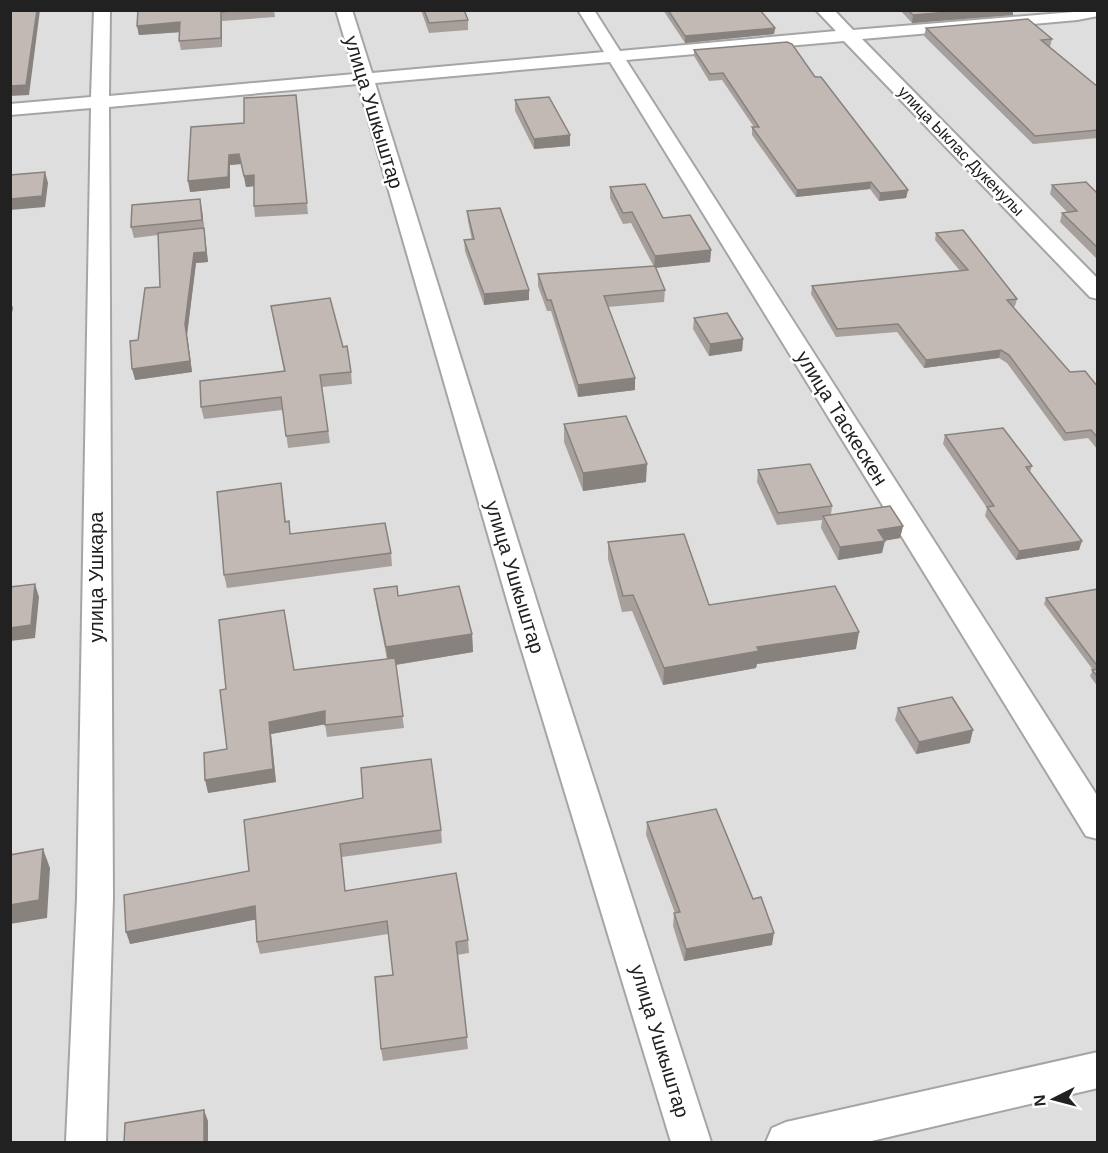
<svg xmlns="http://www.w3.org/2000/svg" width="1108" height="1153" font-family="Arial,sans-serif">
<rect width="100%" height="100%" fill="#f1ede8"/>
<rect fill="#dfdede" x="11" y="11" width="1086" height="1131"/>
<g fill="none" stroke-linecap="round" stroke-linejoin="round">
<g stroke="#a5a5a5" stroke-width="4">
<g id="minor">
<path d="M94 10H110L109 96 355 74 336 10H352L372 73 604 52 578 10H594L620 51 836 31 816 10H834L853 30 1098 10V16L1077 20 862 39 1098 279V299L1090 297 844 41 626 60 1098 797V839L1086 836 610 62 375 83 545 628 711 1142H671L515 628 358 84 109 107 113 898 106 1142H66L77 898 91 108 10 115V104L91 97Z"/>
<path d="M1098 1052V1088L867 1142H766L772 1128 786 1122Z"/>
</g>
</g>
<use href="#minor" fill="#fff" fill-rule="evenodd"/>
</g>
<g fill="#a79f9b">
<path d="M138 10H274L275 17 222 21V47L181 50 179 41V32L139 35 137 26Z"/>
<path d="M421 10H464L468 20V30L429 33Z"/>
<path d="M663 10H760L775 28 774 34 685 43Z"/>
<path d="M900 10H1013V15L912 23Z"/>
<path d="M926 28 1052 39 1050 47 1098 87V138L1033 144 924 36Z"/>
<path d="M694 50 815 77 908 190 906 198 879 201 870 189 796 197 752 135V127H754L722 80 709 81 694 56Z"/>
<path d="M296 95 308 214 255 217 254 206V186L246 187 241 164 230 165V188L190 192 244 123Z"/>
<path d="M515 100 570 146 534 149 515 111Z"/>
<path d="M1052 185 1098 194V260L1060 222 1062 213 1067 212 1050 194Z"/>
<path d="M610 187 663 218 711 250 710 262 655 268 665 290 664 302 608 307 635 390 578 397 551 311H547L538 286V274L654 267 631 223 623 224 610 198Z"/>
<path d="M202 210 208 262 196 263 187 335 192 372 135 380 138 340 160 287 158 235 134 238 131 227Z"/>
<path d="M467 211 529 300 484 305 465 251 464 240H472L468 221Z"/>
<path d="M936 233 1017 299 1015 306 1013 307 1070 372 1098 387V450L1088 438 1064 441 1007 363 999 358 924 368 897 332 836 337 811 294 812 286 960 271 935 240Z"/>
<path d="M271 306 343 347 351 372 352 384 322 387 330 443 288 448 283 410 204 419 201 407 284 371Z"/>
<path d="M694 318 743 339 742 351 709 356 693 329Z"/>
<path d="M564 424 646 482 583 491 564 442Z"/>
<path d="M945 435 1032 466 1030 472 1079 550 1016 560 985 516 987 508 943 444Z"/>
<path d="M758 470 832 506 831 515 903 526 900 538 884 541 882 553 838 560 821 528 822 520 777 525 757 482Z"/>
<path d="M281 483 286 522 291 534 391 553 392 566 227 588 224 575Z"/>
<path d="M608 542 709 605 856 649 757 664 756 668 663 685 632 611 622 612 608 559Z"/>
<path d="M374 589 398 596 472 634 473 652 396 665 404 728 327 737 325 724 271 734 276 782 208 793 227 749 226 689 294 670 387 659 377 608Z"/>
<path d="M1098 589V687L1090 676 1093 670 1044 604 1046 598Z"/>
<path d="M898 708 970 743 916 754 895 720Z"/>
<path d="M244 820 441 830 442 843 342 857 345 891 468 940 469 953 457 955 468 1049 383 1061 381 1049 393 975 388 934 260 954 257 942 256 919 130 944 249 871Z"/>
<path d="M647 822 772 945 684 961 673 926 674 913H675L646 835Z"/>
</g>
<g fill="#88827e">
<path d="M37 10H40L29 95 10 96V86Z"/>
<path d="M971 10H1013V15L912 23 913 15Z"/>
<path d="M221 12 222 21V47L221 38Z"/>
<path d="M180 22 182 32 139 35 137 26Z"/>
<path d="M775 28 774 34 685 43V36Z"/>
<path d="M570 135V146L534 149V139Z"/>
<path d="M239 154 241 164 230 165V188L190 192 188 181 229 155Z"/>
<path d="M45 172 48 183 45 207 10 210V199Z"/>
<path d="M254 175 256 186 246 187 244 176Z"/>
<path d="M871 182 870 189 796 197 797 190Z"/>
<path d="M908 190 906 198 879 201 880 193Z"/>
<path d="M200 199 202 210 204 231 202 220Z"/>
<path d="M204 228 208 262 196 263 187 335 192 372 135 380 132 369 185 324 194 253Z"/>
<path d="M711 250 710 262 654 268 655 256Z"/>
<path d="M529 290V300L484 305V294Z"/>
<path d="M10 300 13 308 10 323Z"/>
<path d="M743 339 742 351 709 356 710 344Z"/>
<path d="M1001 350 999 358 924 368 926 360Z"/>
<path d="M635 378V390L578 397V385Z"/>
<path d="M647 464 646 482 583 491V473Z"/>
<path d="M903 526 900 538 876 542 878 530Z"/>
<path d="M885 541 882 553 838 560 840 547Z"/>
<path d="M1082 541 1079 550 1016 560 1019 551Z"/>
<path d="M35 584 39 597 35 638 10 641V628Z"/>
<path d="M859 632 856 649 757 664 756 668 663 685 664 668 757 647Z"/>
<path d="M472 634 473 652 388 666 386 647Z"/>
<path d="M325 711 327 724 271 734 276 782 208 793 205 780 269 722Z"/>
<path d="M973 730 970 743 916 754 919 742Z"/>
<path d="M43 849 50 868 47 918 10 924V905Z"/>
<path d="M255 906 258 919 130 944 126 932Z"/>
<path d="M774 933 772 945 684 961 686 949Z"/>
<path d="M204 1110 208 1121V1143H204Z"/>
</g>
<g fill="#c2b9b4" stroke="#88827e" stroke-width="1.5">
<path d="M10 10H37L26 85 10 86Z"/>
<path d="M138 10H242L221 12V38L179 41 180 22 137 26Z"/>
<path d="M424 10H464L468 20 429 23Z"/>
<path d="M668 10H760L775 28 685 36Z"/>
<path d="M908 10H971L913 15Z"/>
<path d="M1028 19 1052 39 1041 40 1098 87V130L1035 136 926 28Z"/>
<path d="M787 42 792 44 815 77H821L908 190 880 193 871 182 797 190 752 127H759L723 73 710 74 694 50Z"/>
<path d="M296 95 307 203 254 206V175L244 176 239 154 229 155 228 177 188 181 191 127 244 123V98Z"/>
<path d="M549 97 570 135 534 139 515 100Z"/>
<path d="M45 172 42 196 10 199V175Z"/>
<path d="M1086 182 1098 194V248L1062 213 1077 211 1052 185Z"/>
<path d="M645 184 663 218 690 215 711 250 655 256 632 212 623 213 610 187Z"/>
<path d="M200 199 202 220 131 227 132 205Z"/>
<path d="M500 208 529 290 484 294 464 240 474 239 467 211Z"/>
<path d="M204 228 206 252 194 253 185 324 190 361 132 369 130 341 138 340 145 288 160 287 158 233Z"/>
<path d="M963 230 1017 299 1007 300 1070 372 1085 371 1098 387V438L1091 430 1066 433 1009 355 1001 350 926 360 898 324 837 329 812 286 968 270 936 233Z"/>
<path d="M655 266 665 290 604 296 635 378 578 385 551 300H547L538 274Z"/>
<path d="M330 298 343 347 347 346 351 372 320 375 328 431 286 436 281 397 201 407 200 381 285 371 271 306Z"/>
<path d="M727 313 743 339 710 344 694 318Z"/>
<path d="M626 416 647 464 583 473 564 424Z"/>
<path d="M1003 428 1032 466 1026 467 1082 541 1019 551 987 507 994 506 945 435Z"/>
<path d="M810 464 832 506 778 513 758 470Z"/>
<path d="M281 483 285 522 289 521 290 534 385 523 391 553 224 575 217 492Z"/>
<path d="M890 506 903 526 878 530 885 541 840 547 823 516Z"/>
<path d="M684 534 709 605 835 586 859 632 757 647 759 651 664 668 633 595 623 596 608 542Z"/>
<path d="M35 584 31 625 10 628V587Z"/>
<path d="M397 586 398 596 459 586 472 634 386 647 374 589Z"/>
<path d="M1098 589V667L1046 598Z"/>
<path d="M284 610 294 670 395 658 403 716 325 725V711L269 722 273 769 205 780 204 753 227 749 220 690 226 689 219 620Z"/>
<path d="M1098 669V677L1092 670Z"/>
<path d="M952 697 973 730 919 742 898 708Z"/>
<path d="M431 759 441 830 340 844 345 891 456 873 468 940 456 942 467 1037 381 1049 375 977 393 975 387 921 257 942 255 906 126 932 124 895 249 871 244 820 363 798 361 768Z"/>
<path d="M716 809 753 899 761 897 774 933 686 949 674 913 680 912 647 822Z"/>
<path d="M43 849 39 900 10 905V855Z"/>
<path d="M204 1110V1143H124L125 1123Z"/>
</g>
<g text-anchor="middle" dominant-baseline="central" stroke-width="5" stroke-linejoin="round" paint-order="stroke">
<g font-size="16" fill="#212121" stroke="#fff">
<text transform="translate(961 151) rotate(46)">улица Ыклас Дукенулы</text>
</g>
<g font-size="20" fill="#212121" stroke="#fff">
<text transform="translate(374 112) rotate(73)">улица Ушкыштар</text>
<text transform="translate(842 418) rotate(58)">улица Таскескен</text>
<text transform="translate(96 577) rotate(-90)">улица Ушкара</text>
<text transform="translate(515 577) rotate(73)">улица Ушкыштар</text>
<text transform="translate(660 1041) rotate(73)">улица Ушкыштар</text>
</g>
</g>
<rect width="1108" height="1153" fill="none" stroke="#212121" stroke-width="24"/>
<g transform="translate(1054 1099) rotate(264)" stroke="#ffffff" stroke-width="4.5" paint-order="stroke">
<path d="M0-4.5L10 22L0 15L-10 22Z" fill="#212121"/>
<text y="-9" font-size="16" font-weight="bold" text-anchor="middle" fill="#212121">N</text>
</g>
</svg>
